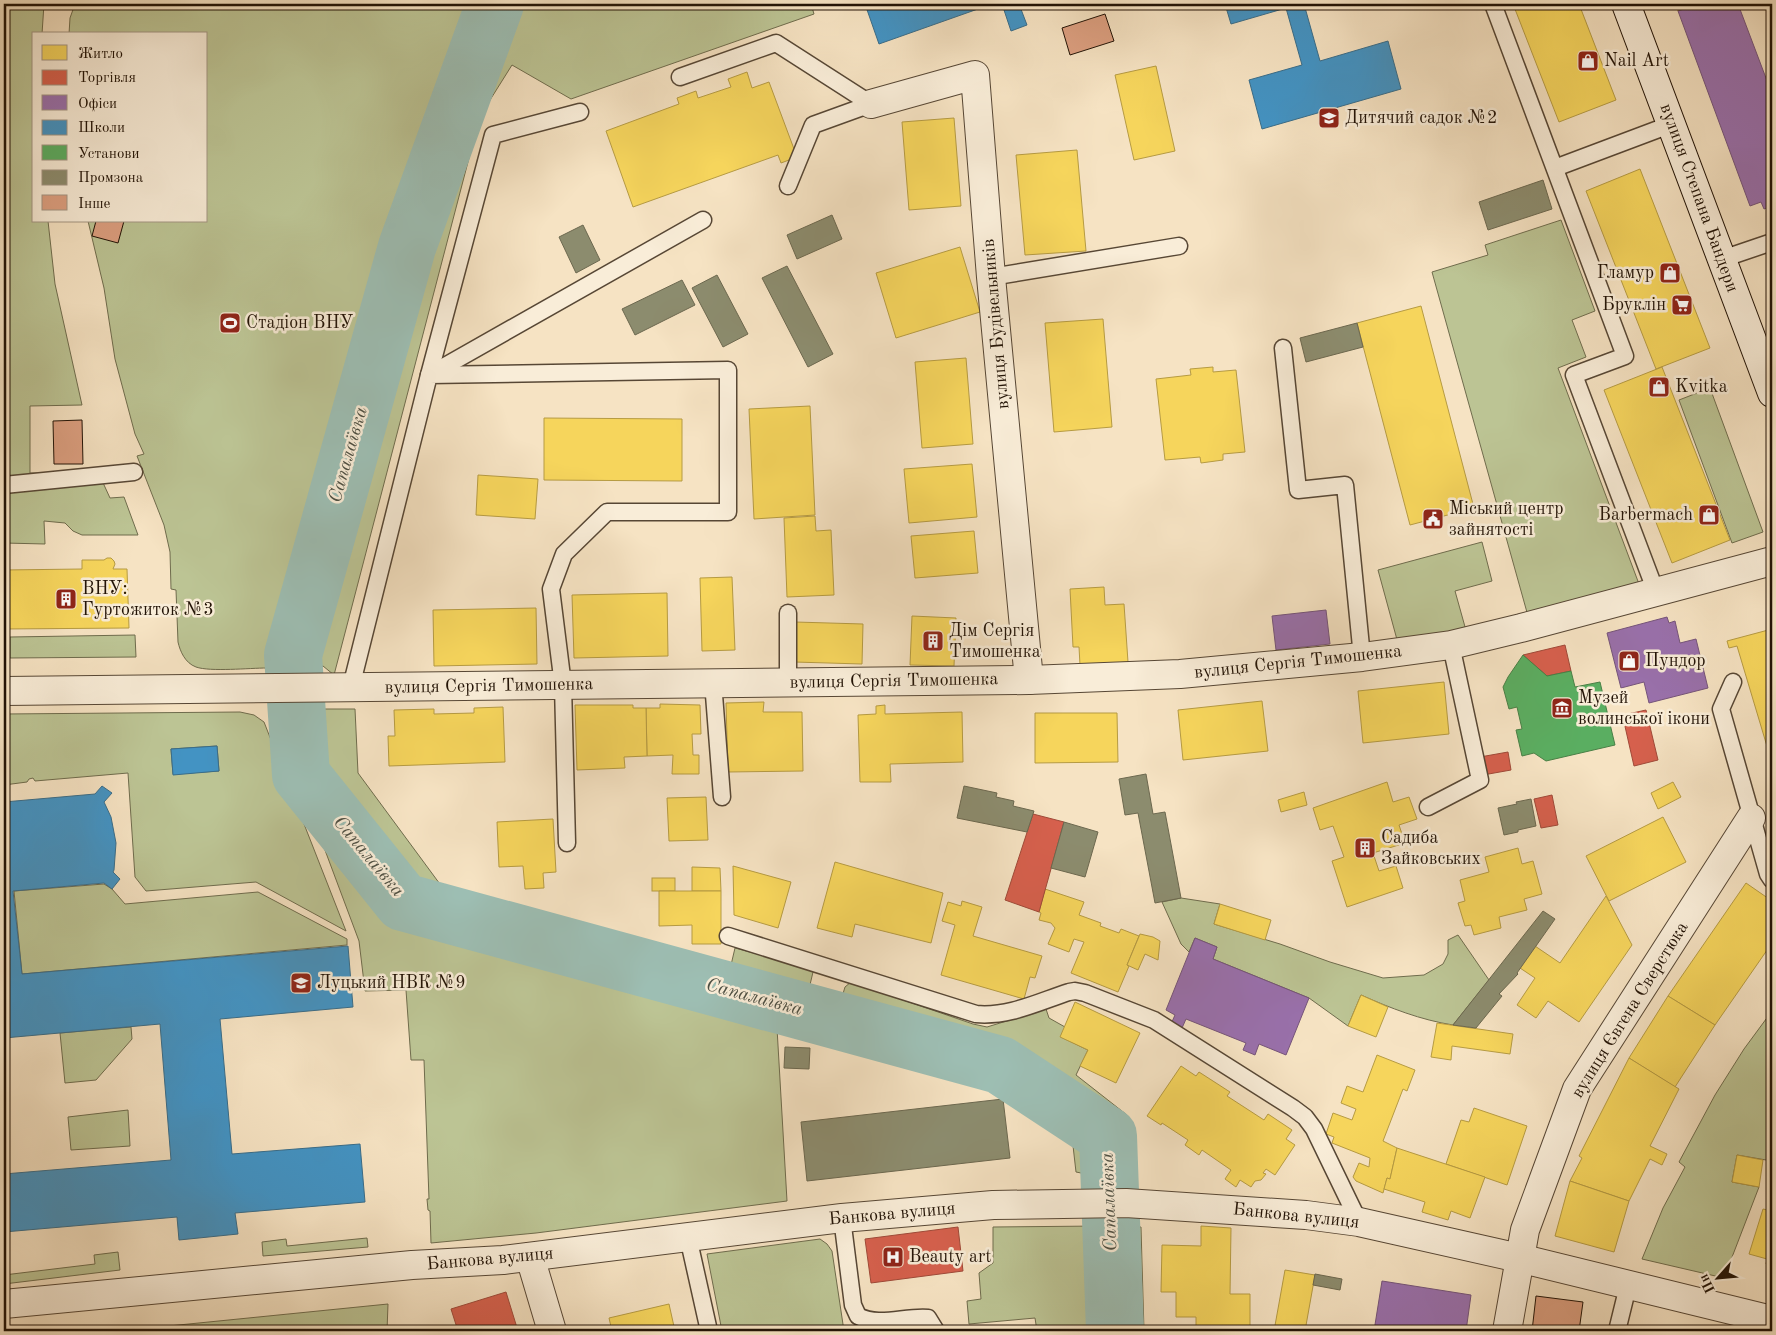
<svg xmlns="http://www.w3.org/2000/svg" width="1776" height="1335" font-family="'Old Standard TT',serif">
<rect width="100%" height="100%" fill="#f6e3c3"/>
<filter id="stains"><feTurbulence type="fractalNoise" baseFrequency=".004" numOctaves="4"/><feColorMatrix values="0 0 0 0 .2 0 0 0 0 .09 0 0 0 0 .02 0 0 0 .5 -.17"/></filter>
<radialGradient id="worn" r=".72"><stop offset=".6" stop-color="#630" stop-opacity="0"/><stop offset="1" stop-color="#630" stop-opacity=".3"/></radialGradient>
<g fill="#bcc494" stroke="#6f6c4d" fill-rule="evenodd">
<path d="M4 4H44L42 34H34V221H48L55 284 82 405 30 406V473L99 474 110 498 124 497 138 535H82L73 531 65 523 44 521 45 544 4 543Z"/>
<path d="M75 4H811L814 14 571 99 512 65 480 116 334 675 323 666 274 668 266 652 267 668C250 668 210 672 196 667 185 663 180 651 178 642L176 590 171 589 170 552 164 525 137 456 144 454 135 434 115 359 104 288 88 221H206V34H69L70 18Z"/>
<path d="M1561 220 1595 311 1572 320 1586 357 1558 368 1639 584 1528 616 1432 272 1488 255 1485 245Z"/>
<path d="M1710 388 1763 532 1732 543 1679 400Z"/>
<path d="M1482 542 1492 581 1455 591 1467 634 1399 647 1378 570Z"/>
<path d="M135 635 136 657 10 658V637Z"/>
<path d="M325 709H355L358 773 448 895 536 934 727 982 735 948 810 968 813 972 809 989 842 997 845 987 851 982 973 1024 987 1027 1046 1009 1049 1018 1065 1027 1061 1037 1088 1050 1076 1075 1127 1115 1131 1176 1127 1178 1101 1177 1076 1172 1072 1137 1018 1092 846 1039 777 1028 787 1201 536 1233 431 1243 430 1211 428 1210 427 1199H429L424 1060H411L406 990 365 991 359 941 289 754 277 721 276 711Z"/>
<path d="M240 712 254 715 264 722 346 931 256 882 146 891 135 877 128 773 35 781 33 778 29 779 27 782 4 785V714ZM217 746 219 771 173 774 171 749Z"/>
<path d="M104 884 112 889 125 904 258 892 347 939V945L22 974 14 891Z"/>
<path d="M1181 898 1220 904 1214 924 1280 944 1330 962 1383 978 1424 975 1443 964 1448 954V940L1458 935 1489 980 1453 1025C1421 1020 1390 1008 1361 995L1348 1026 1309 998 1213 959 1217 947 1195 938 1189 952 1181 944 1162 902Z"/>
<path d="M1772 1011V1161L1737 1155 1732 1182 1759 1187 1724 1278 1642 1259 1663 1208 1685 1167 1679 1162 1715 1095 1744 1049Z"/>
<path d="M131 1027 132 1039 96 1080 65 1083 60 1033Z"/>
<path d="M128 1110 130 1146 71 1150 68 1117Z"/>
<path d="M1100 1226 1141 1227 1144 1331H1037L1035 1318 969 1324 967 1301 981 1299 979 1273 993 1263V1227Z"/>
<path d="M367 1238 368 1247 263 1256 262 1242 286 1239 287 1246Z"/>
<path d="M820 1239 827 1244 832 1251 844 1331H722L707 1254Z"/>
<path d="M118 1252 120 1270 4 1284V1275L95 1264 94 1255Z"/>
<path d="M388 1304 387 1331H314L313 1330 309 1331H119Z"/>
</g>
<g fill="#f6d55c" stroke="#b69b42">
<path d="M1513 4H1579L1616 100 1559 122Z"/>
<path d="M1675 4H1699L1678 11Z"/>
<path d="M1156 66 1175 151 1134 160 1115 75Z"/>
<path d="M747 72 752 88 769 82 797 157 781 163 778 155 633 207 606 131 679 104 677 98 696 91 698 98 731 87 728 79Z"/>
<path d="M954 118 961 206 909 210 902 122Z"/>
<path d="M1077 150 1086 251 1025 255 1016 155Z"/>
<path d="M1640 169 1710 348 1656 369 1586 191Z"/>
<path d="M960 247 980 312 896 338 876 273Z"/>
<path d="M1421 306 1474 508 1410 525 1357 323Z"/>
<path d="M1103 319 1112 427 1054 432 1045 323Z"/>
<path d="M966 358 973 444 922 448 915 362Z"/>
<path d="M1213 367V372L1236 370 1245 452 1223 454V460L1201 463 1200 457 1165 460 1156 379 1191 375 1190 369Z"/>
<path d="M1662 367 1730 540 1672 563 1604 390Z"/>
<path d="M810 406 815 515 754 519 749 409Z"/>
<path d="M544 418 682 419V481L544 480Z"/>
<path d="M972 464 977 517 909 523 904 469Z"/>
<path d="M478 475 538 479 535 519 476 515Z"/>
<path d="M815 516 816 531 831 530 834 595 787 597 784 518Z"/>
<path d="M974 531 978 573 915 578 911 536Z"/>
<path d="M107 558H111L114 561 115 564 113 569H127L129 628 4 629V570L82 569V560H104Z"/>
<path d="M732 577 735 650 702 651 700 578Z"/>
<path d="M1104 587 1105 605 1124 604 1128 662 1080 665 1079 647H1073L1070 589Z"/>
<path d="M667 593 668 656 574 658 572 595Z"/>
<path d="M536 608 537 664 434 666 433 610Z"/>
<path d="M912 616 956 618 954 666 910 665Z"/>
<path d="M795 622 863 624 862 664 794 662Z"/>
<path d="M1772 629V763L1737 646 1729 648 1727 641Z"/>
<path d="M1444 682 1449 734 1363 743 1358 691Z"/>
<path d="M1262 701 1268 751 1183 760 1178 710Z"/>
<path d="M764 702 763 712H802L803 771 728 772 726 703Z"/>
<path d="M660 704 700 705 701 734H692L693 755H699V774H672L673 755 647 756 646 708H660Z"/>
<path d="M575 705H633V708H646L647 756 624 757 625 768 577 770Z"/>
<path d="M885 705V714L962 712 963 762 890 764 891 782H860L858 715 876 714V706Z"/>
<path d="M503 707 505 762 389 766 388 736H395L394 710 434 709V714L474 713V708Z"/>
<path d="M1035 713H1117L1118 762 1035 763Z"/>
<path d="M1387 782 1393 802 1409 797 1417 819 1399 825 1405 843 1373 853 1379 871 1396 866 1403 888 1347 907 1332 861 1344 857 1333 826 1320 830 1313 808Z"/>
<path d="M1673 782 1681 797 1658 809 1651 793Z"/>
<path d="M1304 792 1307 805 1281 812 1278 800Z"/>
<path d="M706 797 708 840 669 841 667 798Z"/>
<path d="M1663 817 1686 862 1609 901 1586 856Z"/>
<path d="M553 819 556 872 543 873 544 888 525 889 523 866 499 867 497 822Z"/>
<path d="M1518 848 1522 864 1533 861 1542 894 1524 899 1527 910 1499 917 1501 928 1474 935 1471 925 1465 926 1458 903 1465 901 1460 880 1489 872 1485 857Z"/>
<path d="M835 862 943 893 931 943 855 924 852 937 817 928Z"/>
<path d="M733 866 791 882 778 928 734 915Z"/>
<path d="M692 867 720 868 721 891H692Z"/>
<rect x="652" y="878" width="23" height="13"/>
<path d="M1746 883 1772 901V943L1715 1025 1668 996Z"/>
<path d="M1045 889 1084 902 1079 915 1101 923 1100 926 1119 933 1121 929 1139 936 1127 965 1129 966 1118 992 1071 973 1084 942 1074 939 1069 952 1048 944 1055 928 1051 923 1039 920 1041 913 1039 912Z"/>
<path d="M659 891H721V944H692V925L659 926Z"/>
<path d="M1606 896 1632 945 1579 1022 1548 1001 1536 1018 1517 1005 1535 978 1520 968 1535 946 1560 963Z"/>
<path d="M962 901 982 907 973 936 1042 956 1035 978 1030 977 1024 999 941 975 955 925 942 921 948 902 961 906Z"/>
<path d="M1220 904 1271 920 1265 940 1214 924Z"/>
<path d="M1140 934 1153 937 1160 941 1158 960 1145 954 1138 970 1127 965Z"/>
<path d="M1361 995 1388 1007 1376 1037 1348 1026Z"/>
<path d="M1668 996 1715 1025 1675 1087 1629 1058Z"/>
<path d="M1075 1002 1140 1033 1116 1083 1080 1066 1088 1050 1060 1037Z"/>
<path d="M1437 1023 1513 1034 1510 1054 1452 1046 1451 1060 1431 1057Z"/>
<path d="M1377 1055 1415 1070 1407 1091 1403 1089 1383 1141 1397 1148 1390 1179 1387 1178 1383 1193 1356 1181 1353 1177 1359 1163 1369 1167 1370 1158 1332 1143 1334 1137 1326 1134 1333 1113 1352 1120 1356 1109 1341 1103 1347 1086 1363 1092Z"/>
<path d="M1629 1058 1679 1089 1650 1146 1667 1154 1662 1165 1650 1159 1629 1201 1570 1181 1582 1158 1579 1156Z"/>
<path d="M1181 1066 1196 1076 1199 1072 1230 1092 1227 1096 1264 1120 1268 1114 1292 1130 1286 1139 1295 1145 1275 1175 1266 1169 1263 1173 1266 1174 1261 1180 1255 1181 1251 1187 1240 1180 1236 1187 1225 1179 1231 1170 1202 1150 1199 1155 1185 1145 1188 1140 1162 1123 1161 1125 1147 1116Z"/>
<path d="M1474 1108 1527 1126 1507 1185 1446 1164 1461 1120 1469 1122Z"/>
<path d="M1397 1148 1485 1177 1470 1218 1451 1211 1448 1220 1422 1212 1425 1202 1384 1189 1387 1178 1390 1179Z"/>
<path d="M1737 1155 1763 1160 1759 1187 1732 1182Z"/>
<path d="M1570 1181 1629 1201 1614 1252 1555 1236Z"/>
<path d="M1763 1209 1772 1211V1266L1766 1264 1767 1259 1749 1254Z"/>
<path d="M1201 1226 1231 1228 1230 1294H1250V1327H1196V1317H1176V1292H1161L1162 1245 1201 1246Z"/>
<path d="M1285 1270 1315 1275 1305 1331H1274Z"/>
<path d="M669 1304 675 1331H612L609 1318Z"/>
</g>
<g fill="#d6604d" stroke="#a04938">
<path d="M1565 645 1571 671 1547 676 1523 655Z"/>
<path d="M1646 710 1658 760 1634 766 1624 722 1630 721 1628 714Z"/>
<path d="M1508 752 1511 770 1483 775 1480 757Z"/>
<path d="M1552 795 1558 825 1541 828 1534 799Z"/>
<path d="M1033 814 1064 822 1039 912 1005 900Z"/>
<path d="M958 1227 963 1271 871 1283 865 1239Z"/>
<path d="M506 1292 518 1331H458L451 1309Z"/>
</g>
<g fill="#9970ab" stroke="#75547a">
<path d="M1699 4H1738L1772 94V206L1764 209 1761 202 1750 206 1678 11Z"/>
<path d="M1326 610 1330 644 1276 650 1272 616Z"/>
<path d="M1667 617 1669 623 1675 621 1680 643 1696 639 1708 688 1649 703 1644 682 1621 688 1607 633Z"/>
<path d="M1195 938 1217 947 1213 959 1309 998 1286 1055 1259 1044 1255 1055 1243 1050 1246 1043 1186 1019 1182 1028 1171 1024 1175 1015 1166 1010Z"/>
<path d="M1382 1281 1471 1295 1466 1331H1374Z"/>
</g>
<g fill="#4393c3" stroke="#396d8a">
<path d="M865 4H992L879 44Z"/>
<path d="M1002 4H1019L1027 25 1011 31Z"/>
<path d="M1225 4H1304L1320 61 1388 41 1401 89 1262 129 1249 80 1302 65 1286 8 1231 24Z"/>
<path d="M217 746 219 771 173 775 171 749Z"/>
<path d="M102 786 112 793 104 802 111 817 116 843 114 870 113 872 120 879 112 889 104 883 13 891 22 974 348 946 353 1007 220 1019 232 1154 360 1144 365 1202 235 1213 238 1234 179 1240 177 1217 4 1232V1174L171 1160 160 1024 4 1038V802L95 794Z"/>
</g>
<path fill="#5aae61" stroke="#498046" d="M1523 655 1547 676 1571 671 1575 687 1600 682 1615 745 1546 761 1534 753 1522 756 1516 730 1522 729 1517 707 1509 709 1503 687 1508 677Z"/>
<g fill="#8c8c6e" stroke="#6c684f">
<path d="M1543 180 1552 209 1488 230 1479 202Z"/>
<path d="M832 215 842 239 797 259 787 235Z"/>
<path d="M583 225 600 260 576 273 559 237Z"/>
<path d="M787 266 833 354 808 367 762 278Z"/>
<path d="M717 275 748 334 723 347 692 288Z"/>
<path d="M682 280 695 305 635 335 622 309Z"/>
<path d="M1357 323 1363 347 1306 362 1300 338Z"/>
<path d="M1146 774 1153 814 1165 812 1181 898 1155 903 1138 813 1125 815 1119 779Z"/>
<path d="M964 786 997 793 996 797 1014 801 1013 806 1034 811 1027 832 957 818Z"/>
<path d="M1531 799 1536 826 1518 830V832L1504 835 1498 808 1517 804 1516 802Z"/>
<path d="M1064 822 1098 832 1085 877 1051 868Z"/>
<path d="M1543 911 1555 919 1517 973 1518 974 1499 994 1502 996 1476 1028 1453 1025Z"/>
<path d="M785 1047 810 1048 809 1069 784 1068Z"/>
<path d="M1003 1099 1010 1158 807 1181 801 1122Z"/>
<path d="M1315 1274 1342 1279 1340 1290 1313 1285Z"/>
</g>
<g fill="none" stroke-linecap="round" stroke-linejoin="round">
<path stroke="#9dbeb3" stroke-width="58" d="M495 4 407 247 293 655 301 775 403 902 1000 1065 1108 1136 1115 1331"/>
</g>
<g fill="#dc9f80" stroke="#221306">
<path d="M1105 14 1114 41 1070 55 1062 28Z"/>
<path d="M96 221H124L118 243 92 236Z"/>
<path d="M82 420 83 464H54L53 421Z"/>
<path d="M1536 1296 1583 1302 1579 1331H1532Z"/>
</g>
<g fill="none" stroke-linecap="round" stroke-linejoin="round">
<g stroke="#574735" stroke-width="19">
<g id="lane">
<path d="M1493 4 1625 356 1574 375 1656 592"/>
<path d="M680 77 776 43 871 104"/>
<path d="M1555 168 1672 124"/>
<path d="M788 186 813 125 871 104"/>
<path d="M1722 259 1772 242"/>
<path d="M991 277 1179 246"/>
<path d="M1283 348 1298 490 1345 485 1362 657"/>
<path d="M431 374 703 220"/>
<path d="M429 375 493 135 580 112"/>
<path d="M4 485 134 472"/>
<path d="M713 682 722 797"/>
<path d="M1733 682 1721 709 1768 874 1772 880"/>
<path d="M788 683V613"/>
<path d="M351 687 429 375 728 370V512H607L564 554 551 589 563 685 567 843"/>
<path d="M1428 807 1480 780 1451 645"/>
<path d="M728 936 976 1014C1009 1017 1038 1002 1069 992L1075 991 1085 993 1154 1020 1293 1108 1305 1117 1314 1129 1359 1222"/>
<path d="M842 1218 853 1305 858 1316C879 1327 904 1316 928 1318L936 1331"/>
<path d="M688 1237 709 1331"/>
<path d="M1617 1331 1628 1286"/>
</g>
</g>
<g stroke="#574735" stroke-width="30">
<g id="street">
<path d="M871 104 975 75 991 277 1029 680"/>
<path d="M4 691 1029 680 1180 674 1362 657 1451 645 1521 628 1772 561"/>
<path d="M530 1257 552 1331"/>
<path d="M4 1304 412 1265 503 1260 842 1218 993 1205 1126 1203 1306 1215 1359 1222 1519 1258 1772 1320"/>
<path d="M1507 1331 1525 1230 1577 1089 1751 818"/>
</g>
</g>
<g stroke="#221306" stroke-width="30">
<path id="secondary" d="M1626 4 1772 393"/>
</g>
<use href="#lane" stroke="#f9edd8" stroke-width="16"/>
<use href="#street" stroke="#f9edd8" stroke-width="28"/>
<use href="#secondary" stroke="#f9edd8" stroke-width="28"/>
</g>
<defs>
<g id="shop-square" transform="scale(1.125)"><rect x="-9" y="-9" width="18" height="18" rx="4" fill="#8f2418" stroke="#f9edd8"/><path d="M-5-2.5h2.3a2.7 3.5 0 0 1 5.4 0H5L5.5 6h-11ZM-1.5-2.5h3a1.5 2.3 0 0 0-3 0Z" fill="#fff"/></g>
<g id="school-square" transform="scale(1.125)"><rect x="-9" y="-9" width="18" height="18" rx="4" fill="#8f2418" stroke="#f9edd8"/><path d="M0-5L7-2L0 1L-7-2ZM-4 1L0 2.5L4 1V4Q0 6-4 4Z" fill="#fff"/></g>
<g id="supermarket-square" transform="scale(1.125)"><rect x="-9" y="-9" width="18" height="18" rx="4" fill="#8f2418" stroke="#f9edd8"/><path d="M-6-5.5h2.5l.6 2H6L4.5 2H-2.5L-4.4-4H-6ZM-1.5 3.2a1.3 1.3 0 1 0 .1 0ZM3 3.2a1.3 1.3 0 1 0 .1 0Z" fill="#fff"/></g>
<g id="stadium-square" transform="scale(1.125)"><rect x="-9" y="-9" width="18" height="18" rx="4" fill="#8f2418" stroke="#f9edd8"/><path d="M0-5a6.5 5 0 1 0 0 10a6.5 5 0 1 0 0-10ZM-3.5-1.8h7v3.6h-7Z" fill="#fff"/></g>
<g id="civic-square" transform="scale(1.125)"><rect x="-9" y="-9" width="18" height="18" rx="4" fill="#8f2418" stroke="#f9edd8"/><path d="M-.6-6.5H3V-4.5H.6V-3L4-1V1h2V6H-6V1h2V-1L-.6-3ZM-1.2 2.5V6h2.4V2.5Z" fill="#fff"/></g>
<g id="building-square" transform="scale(1.125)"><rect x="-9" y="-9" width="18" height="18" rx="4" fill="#8f2418" stroke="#f9edd8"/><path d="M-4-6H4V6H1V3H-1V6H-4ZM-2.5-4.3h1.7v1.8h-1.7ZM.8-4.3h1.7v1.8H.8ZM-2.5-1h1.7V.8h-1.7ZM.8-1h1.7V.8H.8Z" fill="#fff"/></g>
<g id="museum-square" transform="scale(1.125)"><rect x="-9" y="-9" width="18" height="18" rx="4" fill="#8f2418" stroke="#f9edd8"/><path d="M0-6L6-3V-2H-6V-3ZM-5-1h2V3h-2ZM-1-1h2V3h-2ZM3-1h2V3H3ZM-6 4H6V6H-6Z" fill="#fff"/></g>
<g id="hospital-square" transform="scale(1.125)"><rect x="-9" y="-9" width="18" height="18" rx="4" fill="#8f2418" stroke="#f9edd8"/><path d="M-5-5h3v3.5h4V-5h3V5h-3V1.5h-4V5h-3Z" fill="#fff"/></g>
</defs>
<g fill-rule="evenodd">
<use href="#shop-square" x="1588" y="61"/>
<use href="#school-square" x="1329" y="118"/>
<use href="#shop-square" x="1670" y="273"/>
<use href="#supermarket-square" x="1682" y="305"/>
<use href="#stadium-square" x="230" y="323"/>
<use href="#shop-square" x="1659" y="387"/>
<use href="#shop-square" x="1709" y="515"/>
<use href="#civic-square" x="1433" y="519"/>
<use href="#building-square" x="66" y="599"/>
<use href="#building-square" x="933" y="641"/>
<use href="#shop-square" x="1629" y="661"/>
<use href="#museum-square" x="1562" y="708"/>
<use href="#building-square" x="1365" y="848"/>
<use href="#school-square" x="301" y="983"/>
<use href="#hospital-square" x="893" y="1257"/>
</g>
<g text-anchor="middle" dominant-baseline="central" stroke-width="5" stroke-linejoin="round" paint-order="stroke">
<g font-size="18" fill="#221306" stroke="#f9edd8" text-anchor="start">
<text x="1604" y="61">Nail Art</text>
<text x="1345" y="118">Дитячий садок №2</text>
<text x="1654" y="273" text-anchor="end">Гламур</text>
<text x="1666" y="305" text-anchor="end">Бруклін</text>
<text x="246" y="323">Стадіон ВНУ</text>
<text x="1675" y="387">Kvitka</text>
<text x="1449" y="509">Міський центр<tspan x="1449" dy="21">зайнятості</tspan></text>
<text x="1693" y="515" text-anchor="end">Barbermach</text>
<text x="82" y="589">ВНУ:<tspan x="82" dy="21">Гуртожиток №3</tspan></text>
<text x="949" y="631">Дім Сергія<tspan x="949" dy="21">Тимошенка</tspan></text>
<text x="1645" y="661">Пундор</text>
<text x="1578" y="698">Музей<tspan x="1578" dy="21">волинської ікони</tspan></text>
<text x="1381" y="838">Садиба<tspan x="1381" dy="21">Зайковських</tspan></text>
<text x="317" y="983">Луцький НВК №9</text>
<text x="909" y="1257">Beauty art</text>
</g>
<g font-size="18" fill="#221306" stroke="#f9edd8">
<text transform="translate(1699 198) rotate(70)">вулиця Степана Бандери</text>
<text transform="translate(996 324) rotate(-95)">вулиця Будівельників</text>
<text transform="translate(1298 662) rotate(-6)">вулиця Сергія Тимошенка</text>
<text transform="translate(894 681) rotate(-1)">вулиця Сергія Тимошенка</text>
<text transform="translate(489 686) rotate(-1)">вулиця Сергія Тимошенка</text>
<text transform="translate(1630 1010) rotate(-58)">вулиця Євгена Сверстюка</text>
<text transform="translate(892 1214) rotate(-5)">Банкова вулиця</text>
<text transform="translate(1296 1216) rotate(6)">Банкова вулиця</text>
<text transform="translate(490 1259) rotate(-5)">Банкова вулиця</text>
</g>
<g font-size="19" font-style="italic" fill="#4d4f43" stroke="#f9edd8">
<text transform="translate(349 455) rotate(-74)">Сапалаївка</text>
<text transform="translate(368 857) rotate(50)">Сапалаївка</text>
<text transform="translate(754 998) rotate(15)">Сапалаївка</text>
<text transform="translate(1110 1202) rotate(-92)">Сапалаївка</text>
</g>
</g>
<rect width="1776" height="1335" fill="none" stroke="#f6e3c3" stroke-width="20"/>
<rect x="5" y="5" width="1766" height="1325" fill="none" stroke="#221306" stroke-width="2.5"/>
<rect x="10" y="10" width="1756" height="1315" fill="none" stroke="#221306"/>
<rect x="32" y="32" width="175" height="190" fill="#f9edd8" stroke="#a39684"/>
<rect x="42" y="45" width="25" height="15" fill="#f6d55c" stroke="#a39684"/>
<text x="78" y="58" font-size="15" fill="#221306">Житло</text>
<rect x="42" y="70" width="25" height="15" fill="#d6604d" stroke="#a39684"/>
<text x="78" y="82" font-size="15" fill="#221306">Торгівля</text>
<rect x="42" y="95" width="25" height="15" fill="#9970ab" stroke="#a39684"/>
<text x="78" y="108" font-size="15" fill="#221306">Офіси</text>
<rect x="42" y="120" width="25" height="15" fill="#4393c3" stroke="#a39684"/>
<text x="78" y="132" font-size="15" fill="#221306">Школи</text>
<rect x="42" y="145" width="25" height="15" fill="#5aae61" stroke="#a39684"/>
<text x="78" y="158" font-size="15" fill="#221306">Установи</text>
<rect x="42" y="170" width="25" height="15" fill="#8c8c6e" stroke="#a39684"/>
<text x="78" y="182" font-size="15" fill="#221306">Промзона</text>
<rect x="42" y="195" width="25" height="15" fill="#dc9f80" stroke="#a39684"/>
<text x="78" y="208" font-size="15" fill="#221306">Інше</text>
<g transform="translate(1718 1278) rotate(243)" stroke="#f9edd8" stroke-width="4" paint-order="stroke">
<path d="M0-4L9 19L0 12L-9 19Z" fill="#221306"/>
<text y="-8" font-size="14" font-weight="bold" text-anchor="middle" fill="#221306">Пн</text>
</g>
<rect width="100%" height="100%" filter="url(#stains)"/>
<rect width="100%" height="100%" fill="url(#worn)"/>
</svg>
